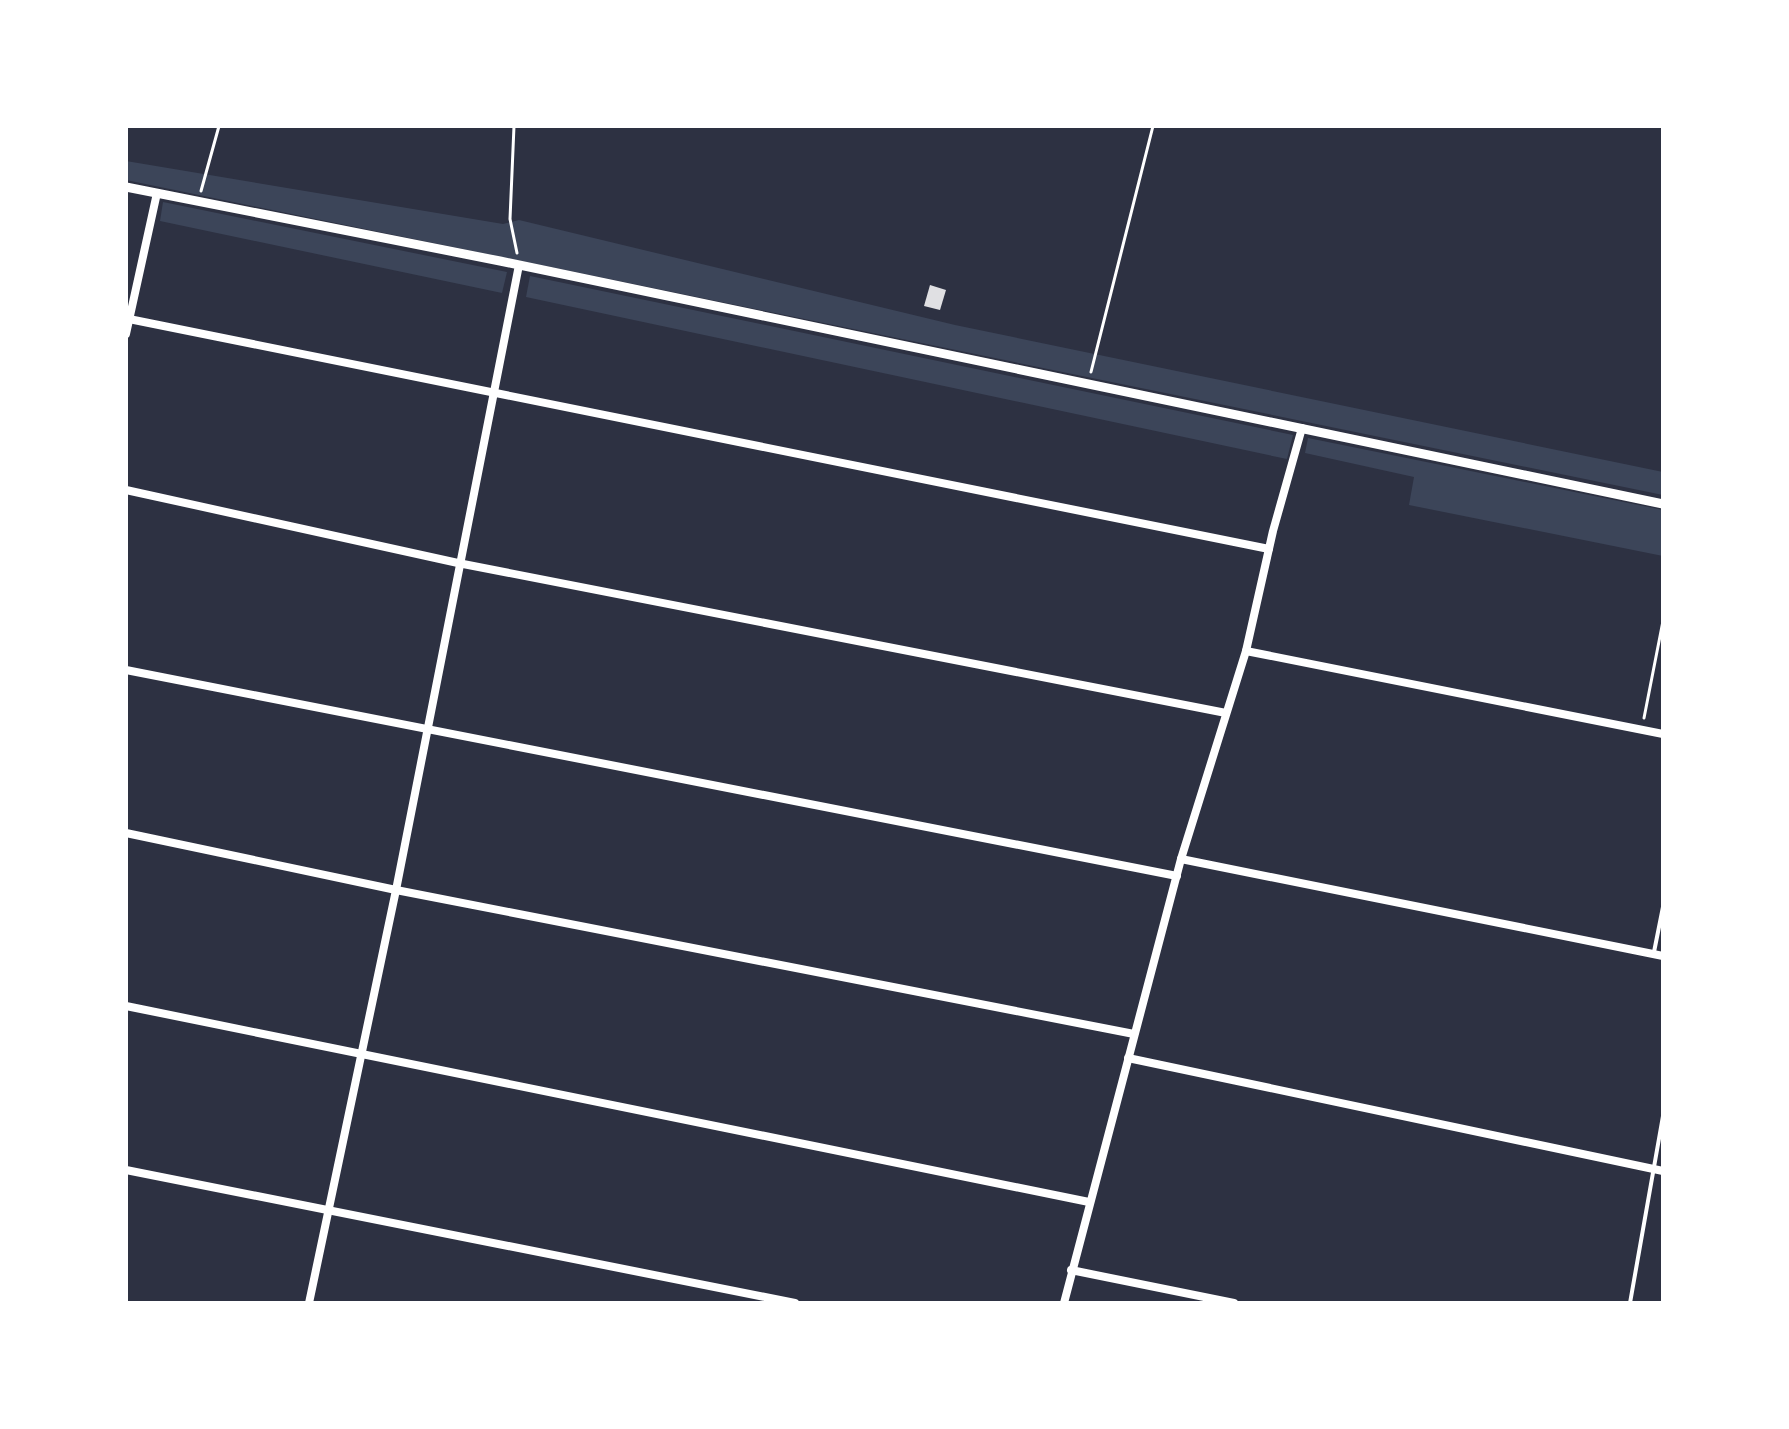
<svg xmlns="http://www.w3.org/2000/svg" width="1789" height="1429" font-family="'Fira Sans Condensed',sans-serif">
<rect width="100%" height="100%" fill="#2d3142"/>
<g fill="#3c4559">
<path d="M126 161 503 224 519 220 955 325 1663 472V495L126 180Z"/>
<path d="M163 202 507 272 502 293 160 221Z"/>
<path d="M530 276 1293 435 1287 459 526 297Z"/>
<path d="M1308 438 1663 510V556L1409 505 1414 477 1305 453Z"/>
</g>
<path fill="#e0e0e3" d="M930 285 946 290 940 310 924 306Z"/>
<g fill="none" stroke-linecap="round" stroke-linejoin="round">
<g stroke="#fff" stroke-width="3">
<path d="M514 126 510 219 517 253"/>
<path d="M201 191 219 126"/>
<path d="M1091 372 1153 126"/>
<path d="M1644 718 1663 621"/>
</g>
<g stroke="#fff" stroke-width="4">
<path d="M1654 952 1663 907"/>
<path d="M1630 1303 1663 1116"/>
</g>
<g stroke="#fff" stroke-width="8">
<path d="M129 319 1269 549"/>
<path d="M126 334 157 193"/>
<path d="M126 490 458 563 1226 713"/>
<path d="M1246 651 1663 734"/>
<path d="M126 670 1177 876"/>
<path d="M126 833 396 890 1134 1034"/>
<path d="M1181 859 1663 956"/>
<path d="M126 1006 1089 1202"/>
<path d="M1128 1058 1663 1171"/>
<path d="M126 1170 795 1303"/>
<path d="M1071 1270 1234 1303"/>
<path d="M309 1303 396 890 519 265"/>
<path d="M1064 1303 1181 859 1246 651 1273 531 1302 428"/>
</g>
<path stroke="#fff" stroke-width="9" d="M126 187 500 261 1663 504"/>
</g>
<rect width="1789" height="1429" fill="none" stroke="#ffffff" stroke-width="256"/>
</svg>
